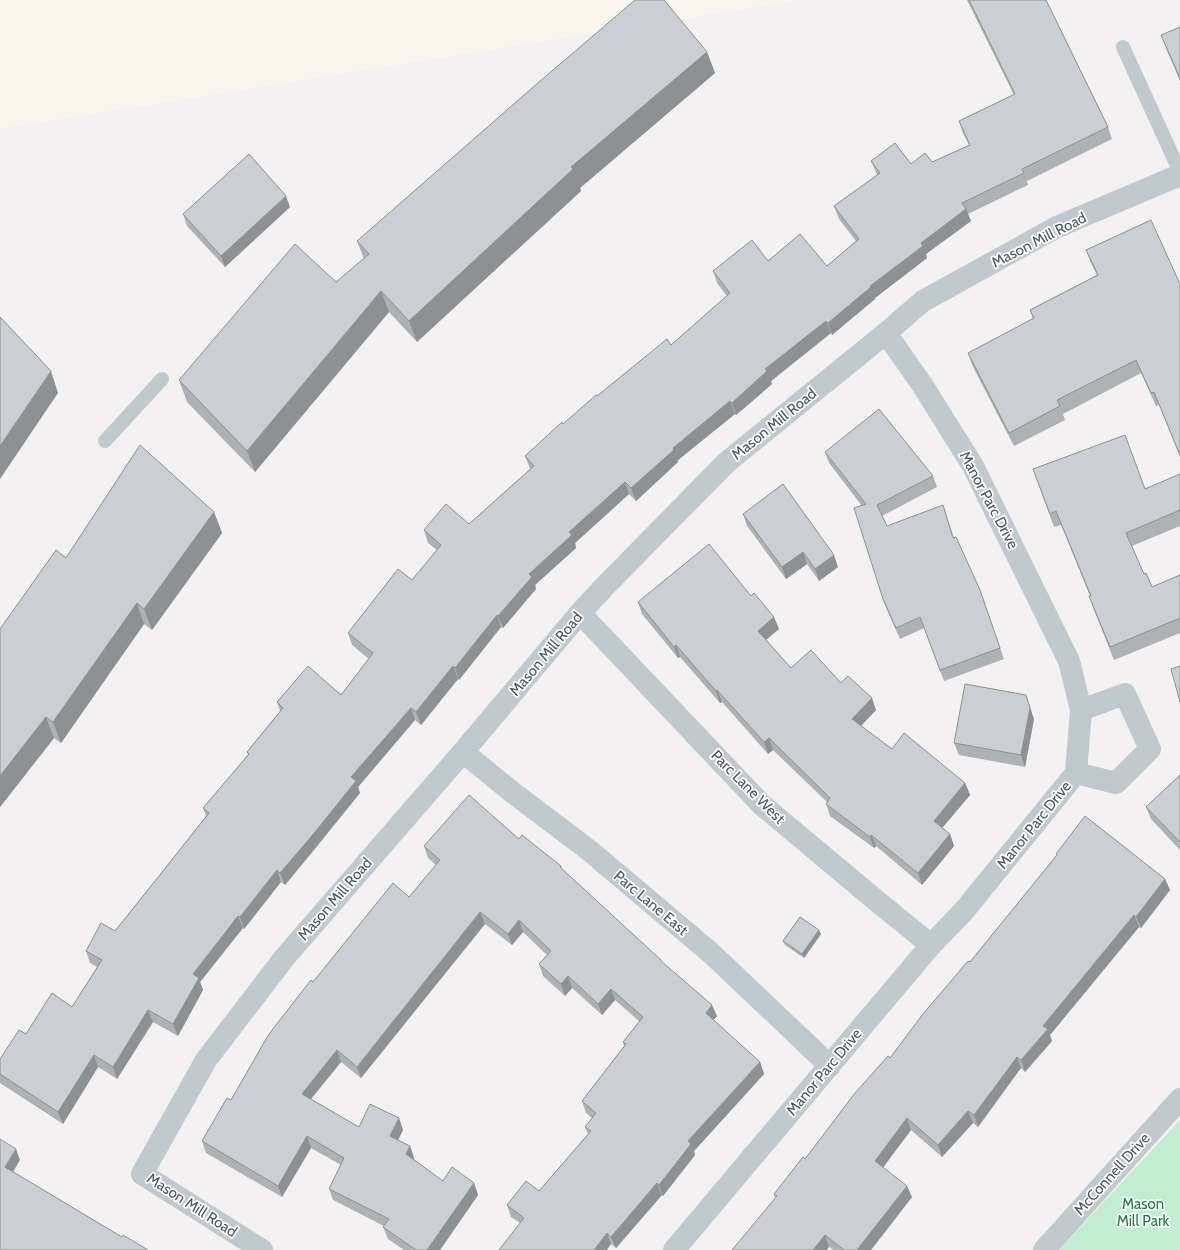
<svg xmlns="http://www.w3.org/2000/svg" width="1180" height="1250" font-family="Cabin,sans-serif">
<rect width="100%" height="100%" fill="#f3f1f1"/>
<path fill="#fbf6ed" d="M0 0H800L0 129Z"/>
<path fill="#c3edd0" d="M1180 1120V1250H1059Z"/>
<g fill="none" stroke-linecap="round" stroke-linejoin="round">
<g stroke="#c0c9ce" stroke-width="14">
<path d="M1123 47 1180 172"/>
<path d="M105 441 162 379"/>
</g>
<g stroke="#c0c9ce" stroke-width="22">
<path d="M580 613 762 805 878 902 931 945"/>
<path d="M463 752 512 792 590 851 712 954 830 1066"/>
<path d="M1076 773 1116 783 1150 749 1125 694 1081 710"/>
<path d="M262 1250 142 1174 206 1060 285 957 463 752 580 613 606 585 727 462 886 333 923 301 1057 227 1180 175"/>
<path d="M674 1250 931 945 963 912 1076 773 1081 710 1069 661 973 466 923 386 886 333"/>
<path d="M1044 1250 1180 1099"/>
</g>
</g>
<g fill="#afb2b5">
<path d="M967 0H1046L1108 127 1112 139 1027 181 1028 185 968 214 971 221 926 254 927 258 875 298V299L832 335 831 333 771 381 772 384 736 415 735 414 678 460V462L636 501 629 494 575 543 576 548 535 585 536 589 503 628 501 627 459 680 458 679 421 725 415 720 358 787 360 793 315 849 285 885 281 882 244 929 243 928 200 982 203 990 178 1036 153 1022 117 1079 98 1067 63 1124 0 1083V1059L26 1034 72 1007 97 967 90 963 86 951 115 931 159 876 206 816 203 808 248 755 247 752 280 711 277 702 341 695 369 659 352 645 348 633 412 580 437 550 428 543 424 530 469 524 530 469 525 456 597 396 671 345 727 296 717 283 713 271 768 261 827 266 856 241 839 219 834 206 877 175 871 161 911 164 932 162 969 145 963 133 959 121 1014 95Z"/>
<path d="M1180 27V81L1167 51 1161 35Z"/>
<path d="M707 52 715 73 580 188 581 191 417 342 389 312 255 472 187 402 179 380 336 282 364 259 357 241Z"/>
<path d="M290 207 225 267 187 226 183 214Z"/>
<path d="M1086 250 1180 284V457L1159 405 1156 406 1141 373 1063 414 1065 420 1014 446 973 367 968 353 1033 319 1030 310 1097 275 1091 263Z"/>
<path d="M825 452 933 476 937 487 882 516 887 526 943 505 954 538 980 590 1004 659 944 681 924 628 900 639 887 610 883 599 862 506 829 463Z"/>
<path d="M1033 469 1145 489 1180 474V526L1132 546 1144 574 1152 587 1180 575V633L1114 660 1094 610 1089 596H1090L1061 525 1054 527Z"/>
<path d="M214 512 222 533 152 630 144 624 61 743 54 738 0 807V629L66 558Z"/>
<path d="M743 514 838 567 819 581 807 564 786 579 747 526Z"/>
<path d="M751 596 779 629 766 640 791 668 841 683 876 710 861 726 892 749 965 783 970 795 942 828 950 834 954 846 922 885 876 846 874 848 830 816 826 804 827 802 773 750 768 754 722 702 720 703 680 657 678 658 642 614 638 602Z"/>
<path d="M1034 719 1025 767 959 755 954 743Z"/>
<path d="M1180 775V850L1151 819 1146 807Z"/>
<path d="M519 839 561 866 562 869 662 963 717 1016 713 1020 760 1062 764 1074 694 1151 695 1155 663 1196 662 1195 616 1248 611 1244 520 1223 511 1217 507 1205 539 1191 588 1134 585 1127 592 1118 586 1113 582 1101 624 1046 623 1042 640 1022 615 1000 602 1015 572 988 565 996 543 976 539 964 547 955 523 932 512 945 485 924 361 1078 341 1062 311 1099 359 1127 399 1118 403 1130 398 1140 410 1146 414 1158 413 1159 443 1181 474 1183 478 1195 440 1250H404L388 1239 383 1227 384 1226 333 1200 329 1189 341 1165 311 1148 282 1197 206 1153 202 1141 313 982 409 897 436 865 428 858 424 846Z"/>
<path d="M1056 854 1165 879 1170 890 1141 928 1139 927 1050 1035 1052 1041 1025 1072 1021 1068 978 1127 973 1123 942 1157 911 1130 883 1167 912 1197 871 1250H833L775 1198 774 1194 805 1159 970 962 1057 855Z"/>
<path d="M819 930 821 934 804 958 785 945 783 941Z"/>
</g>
<g fill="#8e9194">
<path d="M707 52 715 73 580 188 581 191 417 342 409 321 571 167Z"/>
<path d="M286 196 290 207 225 267 221 256Z"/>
<path d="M966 209 971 221 926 254 927 258 875 298V299L832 335 828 323 921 243Z"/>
<path d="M381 291 389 312 255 472 247 451Z"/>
<path d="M826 321 831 333 771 381 772 384 736 415 732 403 765 369Z"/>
<path d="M51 371 58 393 0 479V446Z"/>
<path d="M730 401 735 414 678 460V462L636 501 631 488 673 448Z"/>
<path d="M625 482 629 494 575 543 576 548 535 585 536 589 503 628 498 616 529 574 569 532Z"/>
<path d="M214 512 222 533 152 630 144 609Z"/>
<path d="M803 552 807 564 786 579 782 567Z"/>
<path d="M834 555 838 567 819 581 815 569Z"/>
<path d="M137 603 144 624 61 743 53 722Z"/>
<path d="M497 615 501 627 459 680 455 668Z"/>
<path d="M774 617 779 629 762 643 758 631Z"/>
<path d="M676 645 680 657 678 658 674 647Z"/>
<path d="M453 666 458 679 421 725 416 712Z"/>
<path d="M717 690 722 702 720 703 716 691Z"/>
<path d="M1026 695 1034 719 1025 767 1021 755Z"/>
<path d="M872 698 876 710 856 731 852 719Z"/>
<path d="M411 708 415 720 358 787 360 793 285 885 280 873 351 777Z"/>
<path d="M46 717 54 738 0 807V776Z"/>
<path d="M769 738 773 750 768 754 764 742Z"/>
<path d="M965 783 970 795 938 833 934 821Z"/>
<path d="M950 834 954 846 922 885 918 873Z"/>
<path d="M871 835 876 846 874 848 870 837Z"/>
<path d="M277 870 281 882 244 929 240 917Z"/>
<path d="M1165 879 1170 890 1141 928 1136 917Z"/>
<path d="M480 912 485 924 361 1078 357 1067Z"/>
<path d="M1134 915 1139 927 1050 1035 1052 1041 1025 1072 1021 1060 1043 1026Z"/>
<path d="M238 916 243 928 200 982 203 990 178 1036 173 1024 193 974Z"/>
<path d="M519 920 523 932 512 945 508 934Z"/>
<path d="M819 930 821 934 804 958 802 954Z"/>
<path d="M568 976 572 988 565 996 561 984Z"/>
<path d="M611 989 615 1000 602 1015 598 1004Z"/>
<path d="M712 1005 717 1016 710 1024 706 1013Z"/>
<path d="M148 1010 153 1022 117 1079 113 1067Z"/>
<path d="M337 1050 341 1062 306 1105 302 1094Z"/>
<path d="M94 1055 98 1067 63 1124 58 1112Z"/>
<path d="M1017 1057 1021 1068 978 1127 974 1115Z"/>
<path d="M760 1062 764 1074 694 1151 695 1155 663 1196 659 1185 688 1141Z"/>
<path d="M968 1111 973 1123 942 1157 938 1145Z"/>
<path d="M399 1118 403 1130 394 1148 390 1136Z"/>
<path d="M907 1118 911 1130 879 1173 875 1161Z"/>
<path d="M307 1136 311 1148 282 1197 278 1186Z"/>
<path d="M410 1146 414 1158 410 1166 406 1154Z"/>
<path d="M16 1149 20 1160 9 1179 5 1167Z"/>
<path d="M474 1183 478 1195 440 1250H427Z"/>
<path d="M657 1183 662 1195 616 1248 611 1237Z"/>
<path d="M907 1186 912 1197 871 1250H857Z"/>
<path d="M607 1233 611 1244 607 1250H594Z"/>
<path d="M825 1235 829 1247 827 1250H813Z"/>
</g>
<g fill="#cbcfd3" stroke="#8e9194">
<path d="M635 0H664L707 52 571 167 573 169 409 321 381 291 247 451 179 380 295 244 336 282 369 254 357 241 539 82Z"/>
<path d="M969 0H1046L1108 127 1022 169 1024 173 962 203 966 209 921 243 923 246 870 286 871 287 828 323 826 321 765 369 767 371 732 403 730 401 673 448 674 450 631 488 625 482 569 532 572 535 529 574 532 577 498 616 497 615 455 668 453 666 416 712 411 708 351 777 356 781 311 837 280 873 277 870 240 917 238 916 193 974 199 978 173 1024 148 1010 113 1067 94 1055 58 1112 0 1074V1059L19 1030 26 1034 52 993 72 1007 102 960 86 951 101 923 115 931 159 876 209 813 203 808 249 754 247 752 283 708 277 702 308 666 341 695 373 653 348 633 398 569 412 580 441 545 424 530 446 504 469 524 534 466 525 456 562 422 563 424 596 395 597 396 667 339 671 345 730 293 713 271 752 240 768 261 800 234 827 266 859 239 834 206 880 173 871 161 895 143 911 164 925 153 932 162 970 145 959 121 1015 94Z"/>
<path d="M1180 27V78L1161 35Z"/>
<path d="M249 154 286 196 221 256 183 214Z"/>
<path d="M1151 220 1180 284V455L1154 392 1151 393 1136 360 1057 400 1060 406 1009 433 968 353 1034 318 1030 310 1098 275 1086 250Z"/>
<path d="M0 317 51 371 0 446Z"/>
<path d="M879 409 933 476 877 505 887 526 943 505 953 538 956 537 980 590 1000 648 940 670 920 617 896 628 883 599 854 508 866 504 825 452Z"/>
<path d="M1125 435 1145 489 1180 474V510L1126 533 1144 574 1146 573 1152 587 1180 575V618L1110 647 1089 596H1091L1056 511 1050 514 1033 469Z"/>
<path d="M140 445 214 512 144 609 137 603 53 722 46 717 0 776V629L56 550 66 558Z"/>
<path d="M783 484 834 555 815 569 803 552 782 567 743 514Z"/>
<path d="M709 544 751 596 754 593 774 617 758 631 791 668 811 650 841 683 848 676 872 698 852 719 892 749 904 733 965 783 934 821 950 834 918 873 871 835 870 837 826 804 830 798 769 738 764 742 717 690 716 691 676 645 674 647 638 602Z"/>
<path d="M1180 666V702L1171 669Z"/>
<path d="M965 684 1026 695 1030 708 1021 755 954 743Z"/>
<path d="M1180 775V842L1146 807Z"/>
<path d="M469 795 519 839 522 835 561 866 560 867 661 960V961L712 1005 706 1013 760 1062 688 1141 691 1144 659 1185 657 1183 611 1237 607 1233 594 1250H499L524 1218 507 1205 526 1181 539 1191 591 1131 585 1127 596 1113 582 1101 626 1044 623 1042 643 1017 611 989 598 1004 568 976 561 984 539 964 551 951 519 920 508 934 480 912 357 1067 337 1050 302 1094 359 1127 370 1104 399 1118 390 1136 410 1146 406 1154 443 1181 452 1167 474 1183 427 1250H416L383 1227 389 1219 329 1189 344 1158 307 1136 278 1186 202 1141 227 1098 231 1100 269 1034 311 980 313 982 393 883 409 897 440 860 424 846Z"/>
<path d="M1085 816 1165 879 1136 917 1134 915 1043 1026 1048 1029 1021 1060 1017 1057 974 1115 968 1111 938 1145 907 1118 875 1161 907 1186 857 1250H844L825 1235 813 1250H732L777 1196 774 1194 803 1157 805 1159 855 1093 888 1056 890 1058 923 1014 968 961 970 962 1057 855 1056 854Z"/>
<path d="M800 917 819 930 802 954 783 941Z"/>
<path d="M0 1139 16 1149 5 1167 122 1237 123 1235 148 1250H0Z"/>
</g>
<g text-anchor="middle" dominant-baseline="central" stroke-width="3.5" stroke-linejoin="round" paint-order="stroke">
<g font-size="15" fill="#4a565d" stroke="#fff">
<text transform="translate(1039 240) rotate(-27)">Mason Mill Road</text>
<text transform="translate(774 424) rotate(-39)">Mason Mill Road</text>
<text transform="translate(989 500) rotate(62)">Manor Parc Drive</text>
<text transform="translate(546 654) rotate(-50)">Mason Mill Road</text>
<text transform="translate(748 787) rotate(45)">Parc Lane West</text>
<text transform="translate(1034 825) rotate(-51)">Manor Parc Drive</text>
<text transform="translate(335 899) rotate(-49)">Mason Mill Road</text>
<text transform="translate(651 903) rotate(40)">Parc Lane East</text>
<text transform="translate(824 1072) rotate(-50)">Manor Parc Drive</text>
<text transform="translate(1112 1174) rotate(-48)">McConnell Drive</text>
<text transform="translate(192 1205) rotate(33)">Mason Mill Road</text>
</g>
<g font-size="15" fill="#1e7b45" stroke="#fff">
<text x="1143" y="1204">Mason<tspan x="1143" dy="17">Mill Park</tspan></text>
</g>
</g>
</svg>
